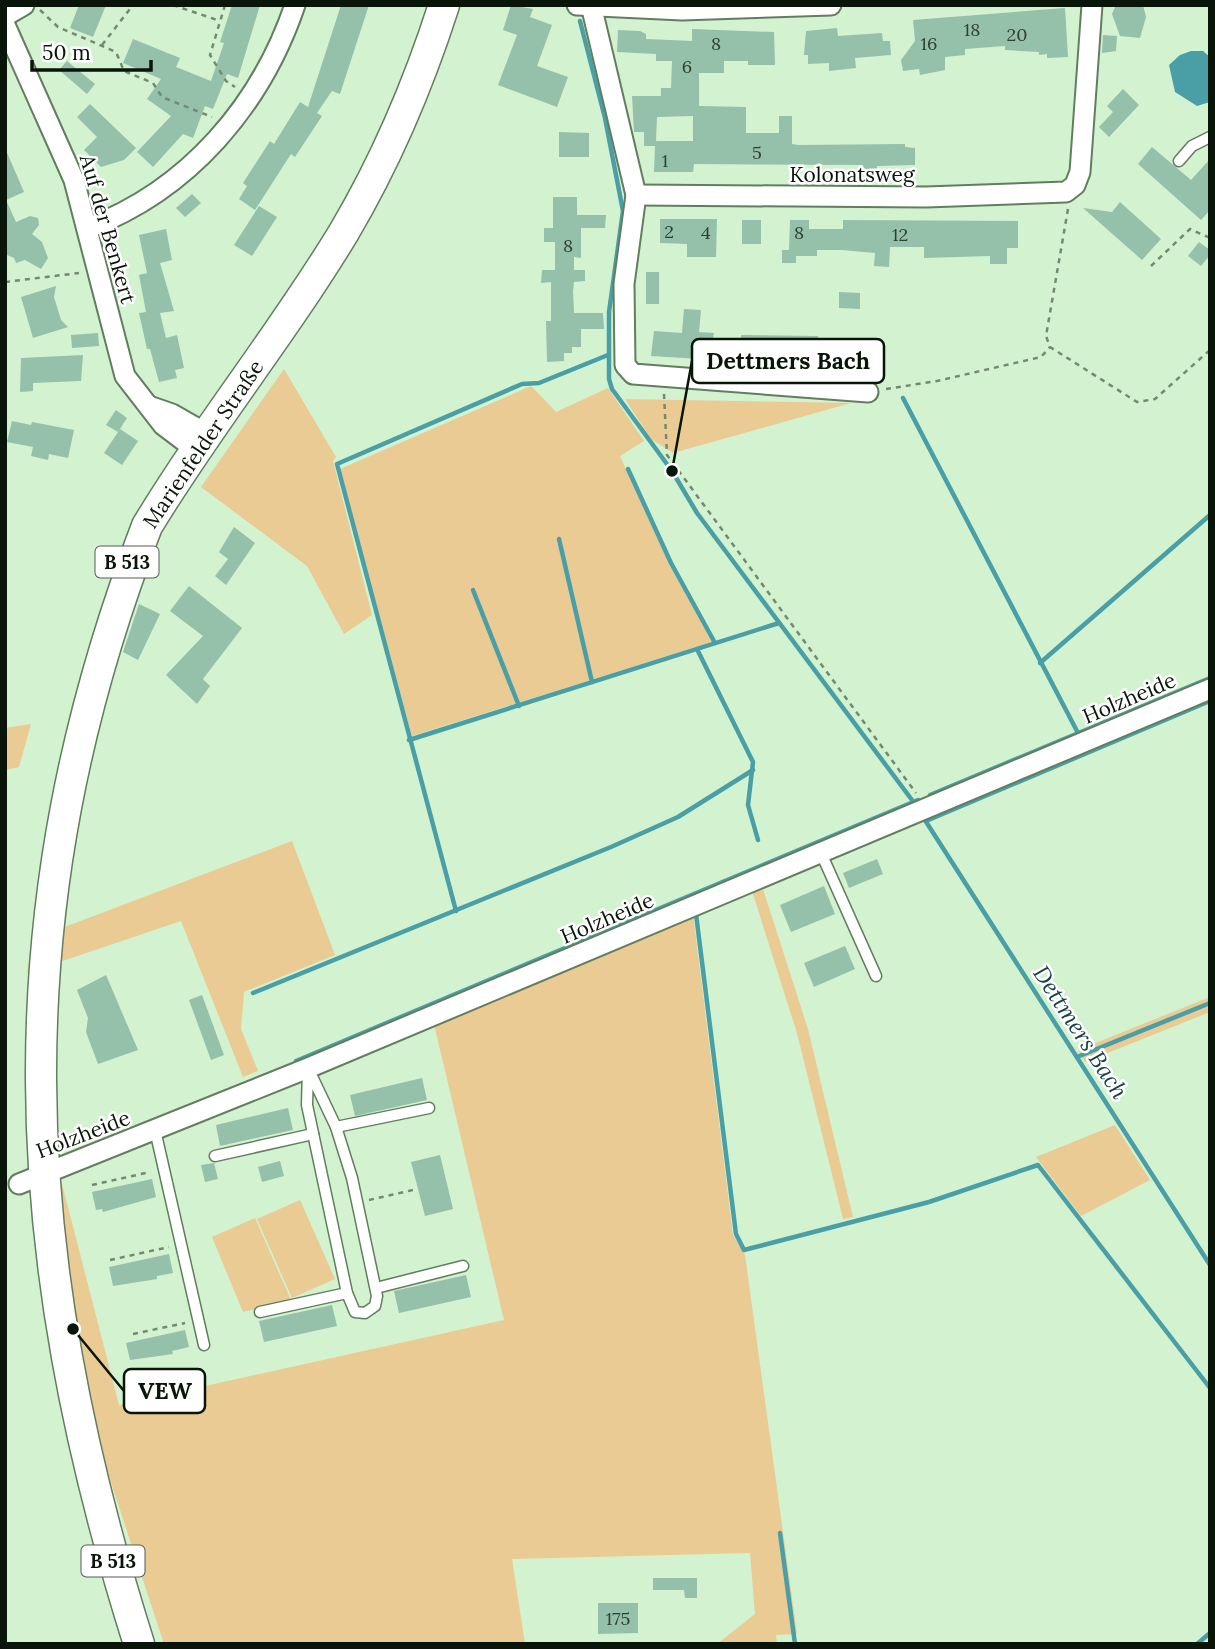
<svg xmlns="http://www.w3.org/2000/svg" width="1215" height="1649" font-family="Lora,serif">
<rect width="100%" height="100%" fill="#d3f2d0"/>
<g fill="#e9cb93">
<path d="M284 369 336 457 333 461 372 615 344 634 307 566 201 487Z"/>
<path d="M531 386 556 412 608 388 644 441 620 456 669 564 712 642 412 736 340 469Z"/>
<path d="M625 399 851 403 673 453 651 439Z"/>
<path d="M31 724 19 767 5 770V728Z"/>
<path d="M292 841 335 955 244 992 241 1029 258 1071 243 1077 181 921 27 973 33 939Z"/>
<path d="M762 886 808 1029 853 1217 843 1219 797 1033 752 891Z"/>
<path d="M693 914 733 1235 745 1255 797 1634 776 1635 777 1644H717L755 1614 750 1553 512 1559 525 1644H164L102 1455 69 1335 49 1186 61 1180 119 1405 504 1320 434 1024Z"/>
<path d="M1210 997V1012L1085 1062 1078 1050Z"/>
<path d="M1115 1125 1150 1180 1081 1216 1036 1157Z"/>
<path d="M300 1200 335 1279 292 1298 257 1219Z"/>
<path d="M255 1218 291 1300 243 1312 212 1237Z"/>
</g>
<path fill="#4a9fa6" d="M1191 51H1203L1210 57V102L1197 106 1175 92 1169 65 1180 55Z"/>
<g fill="none" stroke-linecap="round" stroke-linejoin="round">
<g stroke="#4a9fa6" stroke-width="4.5">
<path d="M580 21 605 118 623 211 609 312V379L612 389 672 471 697 513 915 804"/>
<path d="M903 398 1078 733"/>
<path d="M628 469 671 563 715 643"/>
<path d="M559 539 592 682"/>
<path d="M473 590 519 706"/>
<path d="M697 649 753 762 748 805 758 840"/>
<path d="M1040 663 1210 515"/>
<path d="M409 740 779 623"/>
<path d="M930 795 1210 678"/>
<path d="M923 817 1210 1265"/>
<path d="M926 821 1210 701"/>
<path d="M456 911 337 464 522 384 539 383 608 355"/>
<path d="M696 914 736 1234 744 1250 929 1202 1038 1165 1210 1388"/>
<path d="M253 993 611 847 678 817 753 770"/>
<path d="M1077 1057 1210 1003"/>
<path d="M296 1061 918 800"/>
<path d="M780 1533 795 1644"/>
<path d="M1197 1644 1210 1633"/>
</g>
</g>
<g fill="#95c0aa" fill-rule="evenodd">
<path d="M79 5H106L93 37 70 28Z"/>
<path d="M232 5H260L238 78 227 74 213 109 205 106 193 138 183 134 153 167 137 152 171 116 147 99 161 79 123 63 133 39 180 58 176 67 211 81 224 43 220 42Z"/>
<path d="M341 5H369L340 94 332 91 317 113 322 116 295 157 291 154 255 210 239 199 247 186 243 183 270 141 274 144 300 102 308 107Z"/>
<path d="M511 5 533 9 530 17 552 25 537 66 568 77 557 107 498 85 517 35 503 30Z"/>
<path d="M1116 5H1143L1146 17 1140 38 1120 36 1112 14Z"/>
<path d="M1065 8 1068 57 1047 58V54L1039 55V52L1005 50V46L965 49V55L945 57V70L920 75 919 69 903 71 901 60 915 41 913 20Z"/>
<path d="M837 28 838 36 882 33 883 41H890L891 55 855 58 856 68 829 71V63L808 64V55H804L806 31Z"/>
<path d="M692 29 774 32 775 65H748V61H724V73H699V106L746 107V133H779V116H792V144L798 145 905 144V147L915 148V165L877 166V177H863V165L694 164 693 172H654L655 146H644V132H634L632 96H661V88H671L672 61H656V54L617 52 618 30 640 31 646 34V39L692 41ZM693 116V141H656L657 117Z"/>
<path d="M1103 35 1117 36 1116 51 1102 53Z"/>
<path d="M67 61 95 84 87 94 59 70Z"/>
<path d="M1123 89 1139 105 1109 137 1099 127 1113 112 1107 106Z"/>
<path d="M90 104 136 148 124 160 101 167 84 150 97 137 77 117Z"/>
<path d="M559 132 589 133V157H559Z"/>
<path d="M1152 147 1191 180 1210 159V210L1201 220 1138 164Z"/>
<path d="M5 148 24 192 6 200 16 222 30 216 38 218 39 225 32 234 42 242 48 258 41 269 25 260 16 263 14 258 5 254Z"/>
<path d="M192 194 201 203 185 217 176 208Z"/>
<path d="M553 197H577V215H606L605 228H581V258L574 257V270H585V281L574 282 573 291 574 313H603L604 329H581V347H572V353H564V361L547 362 546 321H551V282L541 283 542 270H555V242H544V228H553Z"/>
<path d="M1120 202 1161 239 1142 260 1083 208 1112 212Z"/>
<path d="M259 206 277 217 252 256 234 245Z"/>
<path d="M660 219H717L716 257H687V244L660 243Z"/>
<rect x="742" y="220" width="19" height="24"/>
<path d="M790 220H809V229H843V220L1018 221V248H1007V264H990V256L924 258V247H890L889 267 874 266 875 253 842 250H817V256H796V263H782V250H789Z"/>
<path d="M166 229 172 260 160 263 174 311 160 313 166 338 177 335 184 368 175 370 177 378 159 382 150 349H147L139 313 146 312 139 275 147 273 139 235Z"/>
<path d="M1199 242 1210 250V255L1201 266 1188 256Z"/>
<rect x="646" y="272" width="13" height="32"/>
<path d="M56 286 54 297 61 320 68 327 33 338 21 297Z"/>
<path d="M839 292 860 293V309L839 308Z"/>
<path d="M684 309 701 310 699 332 714 333 713 338 741 339V335L818 336V346H839V364L782 362V373L763 372 761 366 744 365V362L732 361 651 356 654 331 682 333Z"/>
<path d="M98 333 99 346 72 348 71 335Z"/>
<path d="M83 355 81 381 33 383V391L20 392 21 358Z"/>
<path d="M116 410 127 418 118 432 106 425Z"/>
<path d="M12 421 31 425 32 422 74 430 68 458 49 454 48 460 31 456 33 447 7 442Z"/>
<path d="M120 429 138 441 122 465 104 453Z"/>
<path d="M234 527 255 543 226 585 215 576 228 559 219 552Z"/>
<path d="M189 586 242 628 203 679 210 686 197 704 166 675 203 636 170 611Z"/>
<path d="M139 604 160 614 138 660 123 652Z"/>
<path d="M877 859 883 874 849 888 843 873Z"/>
<path d="M824 886 835 914 791 932 780 905Z"/>
<path d="M845 946 855 969 814 987 804 963Z"/>
<path d="M106 975 138 1050 98 1064 86 1032 88 1018 77 990Z"/>
<path d="M202 995 224 1055 211 1060 189 1000Z"/>
<path d="M422 1078 427 1100 355 1116 350 1095Z"/>
<path d="M288 1108 293 1130 220 1146 216 1125Z"/>
<path d="M440 1155 453 1209 425 1216 411 1162Z"/>
<path d="M280 1161 284 1176 262 1182 258 1167Z"/>
<path d="M214 1163 218 1179 205 1182 201 1165Z"/>
<path d="M152 1179 156 1197 103 1212 102 1209 96 1210 92 1192Z"/>
<path d="M169 1254 173 1273 157 1276V1279L113 1286 109 1267Z"/>
<path d="M466 1275 471 1297 399 1313 394 1291Z"/>
<path d="M332 1305 337 1326 264 1342 259 1321Z"/>
<path d="M185 1330 189 1347 172 1351 173 1354 130 1360 126 1343Z"/>
<path d="M653 1578H697V1598H685L684 1590H653Z"/>
<path d="M598 1603H638V1633L598 1634Z"/>
</g>
<g fill="none" stroke-linecap="round" stroke-linejoin="round">
<g stroke="#627d5f" stroke-width="13">
<g id="lane">
<path d="M1179 161 1192 146 1210 137"/>
<path d="M821 853 876 976"/>
<path d="M308 1068 336 1127 352 1178 377 1296 375 1306 365 1313 355 1312 347 1293 307 1105Z"/>
<path d="M336 1127 429 1108"/>
<path d="M155 1130 204 1345"/>
<path d="M215 1156 313 1134"/>
<path d="M376 1288 463 1266"/>
<path d="M260 1312 347 1293"/>
</g>
</g>
<g stroke="#627d5f" stroke-width="23">
<g id="street">
<path d="M577 5 682 10 831 5"/>
<path d="M591 5 636 195 624 284 625 365 633 374 868 392"/>
<path d="M5 16 24 5"/>
<path d="M5 25 74 180 125 376 163 425 196 450"/>
<path d="M636 195 926 197 1066 192 1075 185 1080 172 1092 5"/>
<path d="M88 228C189 190 261 105 295 5"/>
<path d="M149 406 172 414 207 434"/>
<path d="M19 1184 308 1068 1210 689"/>
</g>
</g>
<g stroke="#627d5f" stroke-width="33">
<path id="primary" d="M139 1644C14 1248 0 909 147 526 208 425 283 333 344 232 386 161 419 83 444 5"/>
</g>
<g stroke="#748972" stroke-width="2.5" stroke-dasharray="5 5" stroke-linecap="butt">
<path d="M173 5 220 21"/>
<path d="M225 5 210 55 226 81 235 87"/>
<path d="M40 10 58 27 116 52 124 71 153 83 162 97 212 117"/>
<path d="M102 45 133 5"/>
<path d="M1068 209 1046 336 1050 347 1137 402 1155 399 1210 350"/>
<path d="M1151 266 1190 229 1210 238"/>
<path d="M5 282 79 273"/>
<path d="M886 389 937 381 1041 357 1050 347"/>
<path d="M664 394 667 455 916 793"/>
<path d="M92 1185 150 1172"/>
<path d="M369 1200 413 1190"/>
<path d="M110 1260 169 1247"/>
<path d="M133 1334 185 1323"/>
</g>
<use href="#lane" stroke="#fff" stroke-width="10"/>
<use href="#street" stroke="#fff" stroke-width="19"/>
<use href="#primary" stroke="#fff" stroke-width="30"/>
</g>
<g text-anchor="middle" dominant-baseline="central" stroke-width="5" stroke-linejoin="round" paint-order="stroke">
<g font-size="18" fill="#2d4032">
<text x="972" y="29">18</text>
<text x="1017" y="34">20</text>
<text x="716" y="43">8</text>
<text x="929" y="43">16</text>
<text x="687" y="66">6</text>
<text x="757" y="152">5</text>
<text x="665" y="160">1</text>
<text x="669" y="231">2</text>
<text x="706" y="232">4</text>
<text x="799" y="232">8</text>
<text x="900" y="234">12</text>
<text x="568" y="245">8</text>
<text x="618" y="1618">175</text>
</g>
<g fill="#fff" stroke="#545b54" stroke-width="2">
<rect x="95.5" y="546.5" width="63" height="31" rx="5"/>
<rect x="81.5" y="1545.5" width="63" height="31" rx="5"/>
</g>
<g font-size="19" font-weight="bold" fill="#0a150a">
<text x="127" y="562">B 513</text>
<text x="113" y="1561">B 513</text>
</g>
<g font-size="21" fill="#0a150a" stroke="#fff">
<text x="852" y="174">Kolonatsweg</text>
<text transform="translate(108 229) rotate(74)">Auf der Benkert</text>
<text transform="translate(203 444) rotate(-56)">Marienfelder Straße</text>
<text transform="translate(1129 698) rotate(-23)">Holzheide</text>
<text transform="translate(607 918) rotate(-23)">Holzheide</text>
<text transform="translate(83 1134) rotate(-21)">Holzheide</text>
</g>
<g font-size="23" font-style="italic" fill="#184044" stroke="#fff">
<text transform="translate(1081 1032) rotate(57)">Dettmers Bach</text>
</g>
</g>
<path fill="none" stroke="#0a150a" stroke-width="2.5" d="M672 471L692 361M73 1329L124 1391"/>
<g fill="#0a150a" stroke="#fff" stroke-width="2.5">
<circle cx="672" cy="471" r="7"/>
<circle cx="73" cy="1329" r="7"/>
</g>
<g fill="#fff" stroke="#0a150a" stroke-width="2.5">
<rect x="692" y="339" width="192" height="44" rx="7"/>
<rect x="124" y="1369" width="81" height="44" rx="7"/>
</g>
<g font-size="23" text-anchor="middle" font-weight="bold" fill="#0a150a">
<text x="788" y="369">Dettmers Bach</text>
<text x="165" y="1399">VEW</text>
</g>
<rect width="1215" height="1649" fill="none" stroke="#0a150a" stroke-width="14"/>
<path d="M32 60v10h119v-10" fill="none" stroke="#0a150a" stroke-width="3.5"/>
<text x="42" y="60" font-size="21" fill="#0a150a" stroke="#ffffff" stroke-width="5" paint-order="stroke">50 m</text>
</svg>
